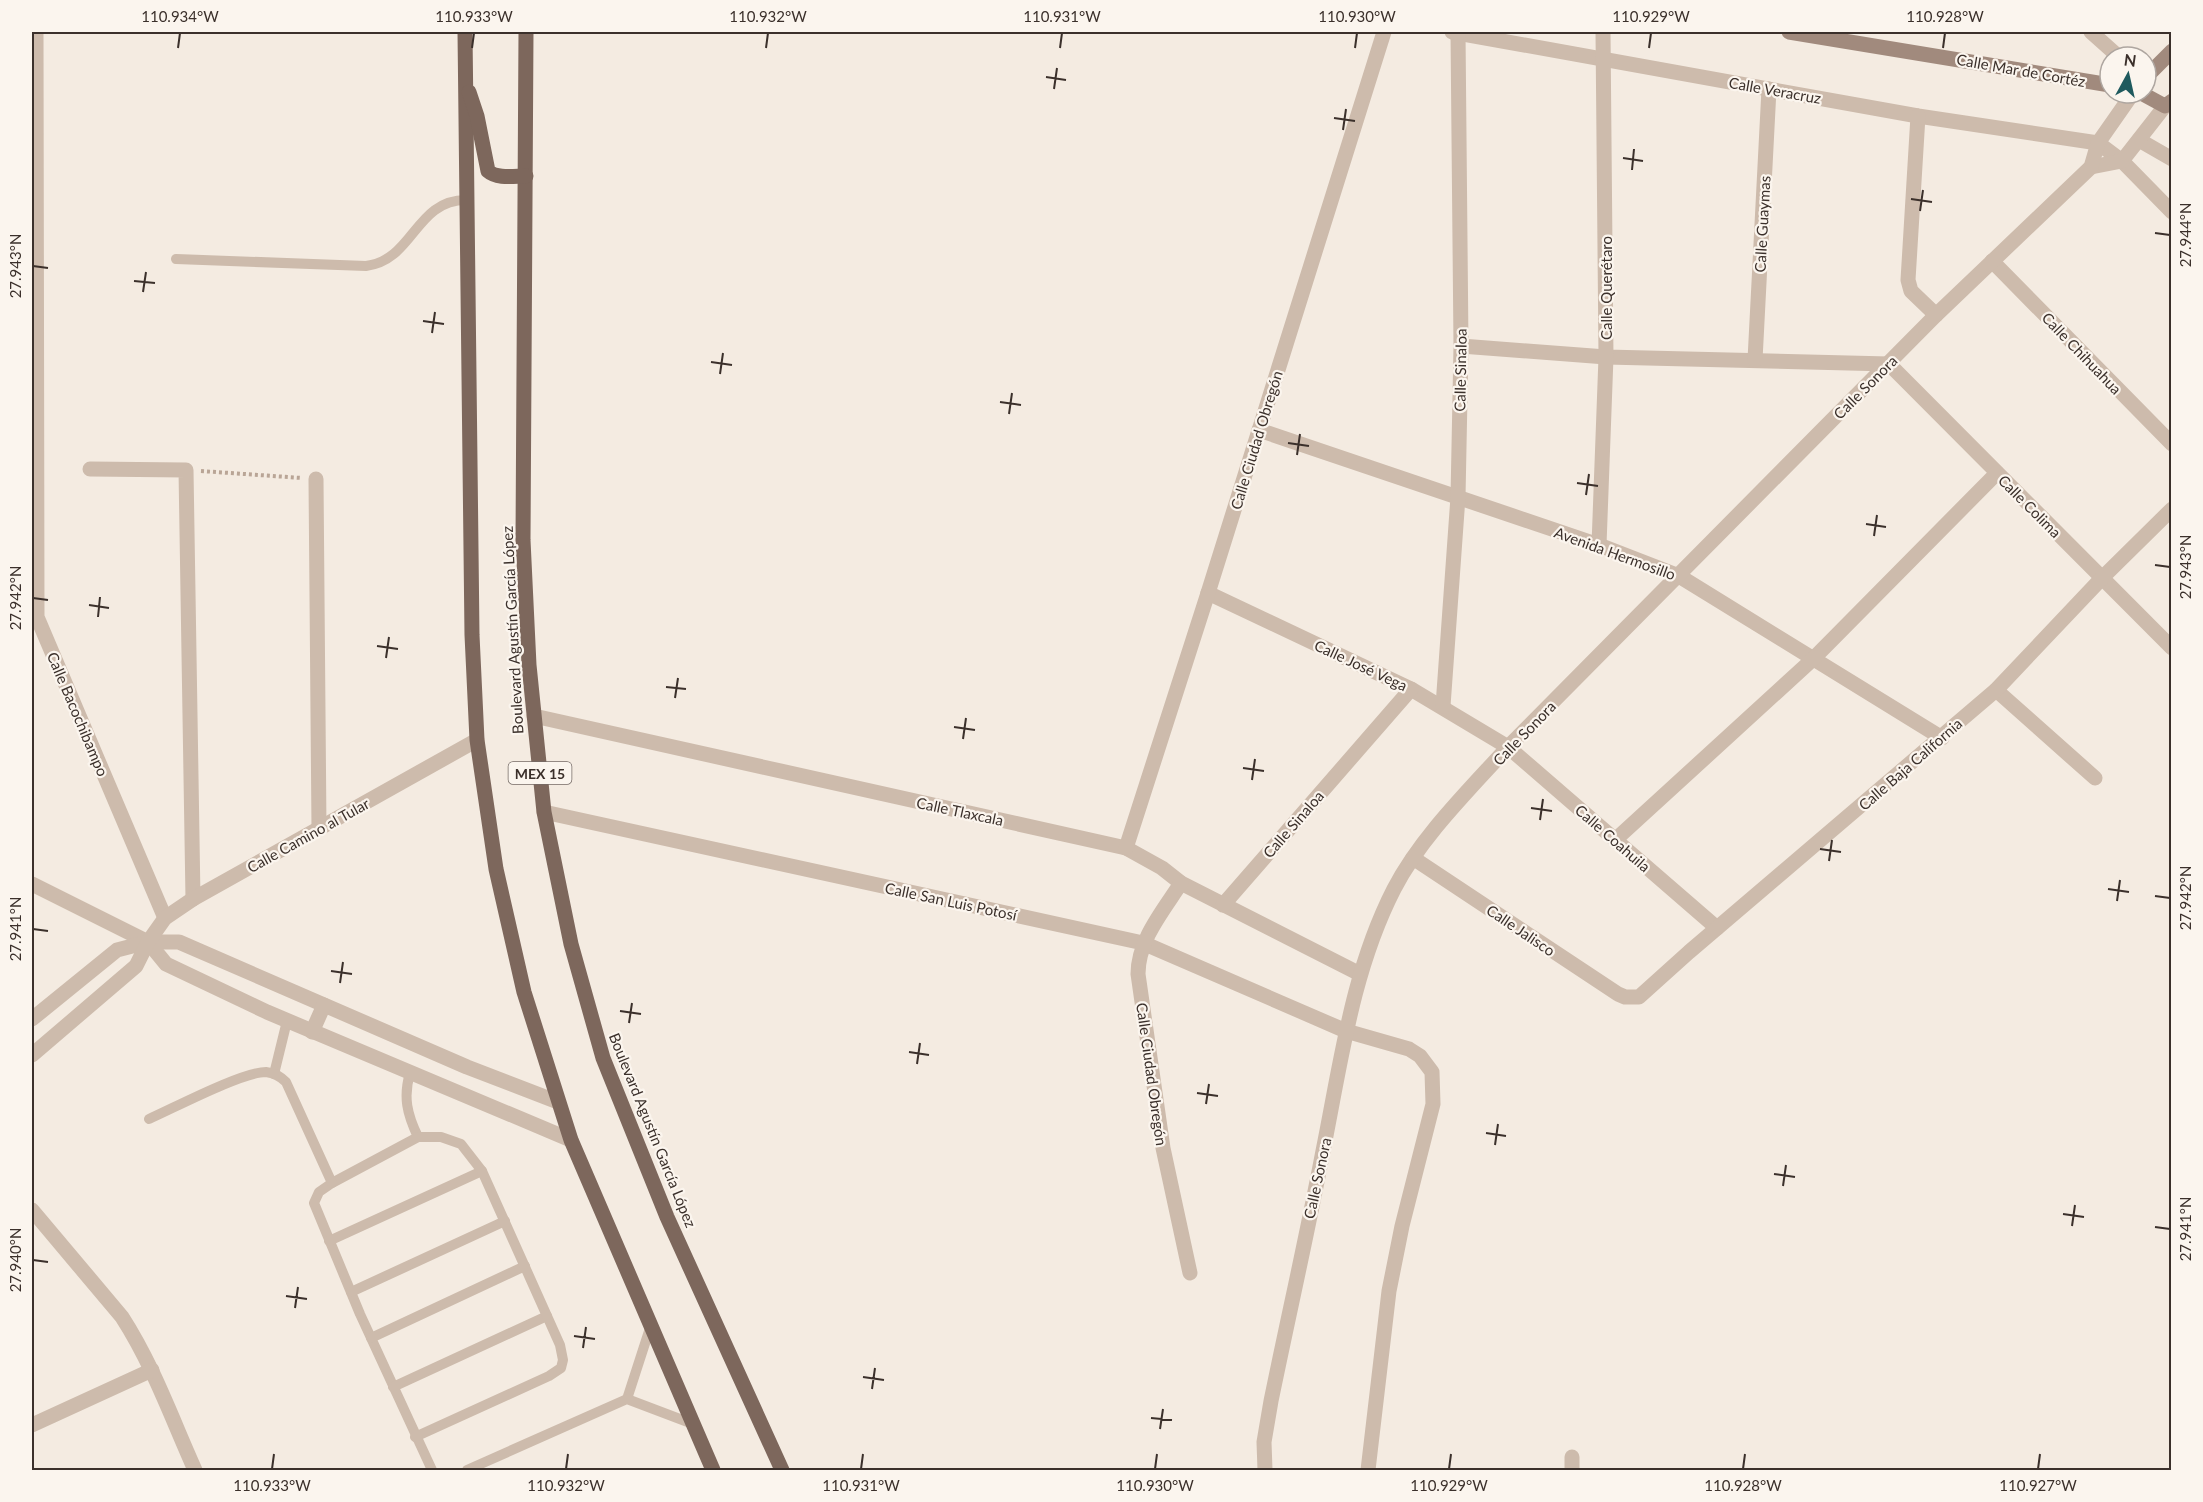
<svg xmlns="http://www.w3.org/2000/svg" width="2203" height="1502" font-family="Lato,sans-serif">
<rect width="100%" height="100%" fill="#f4ebe1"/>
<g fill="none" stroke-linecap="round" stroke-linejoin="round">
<path stroke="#b9a596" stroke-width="4" stroke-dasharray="3 3" stroke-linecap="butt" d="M201 471 302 478"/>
<g stroke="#cdbbac" stroke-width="10">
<path d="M176 259 366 266C414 260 415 200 466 200"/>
<path d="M410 1073C403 1097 407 1114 418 1137L332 1183 319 1192 314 1203 360 1314 432 1470"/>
<path d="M274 1074 287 1021"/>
<path d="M149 1119C174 1108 242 1072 266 1072 275 1073 280 1076 286 1082L332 1183"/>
<path d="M329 1241 482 1171"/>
<path d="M351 1292 505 1221"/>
<path d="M371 1338 525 1266"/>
<path d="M393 1387 547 1316"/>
<path d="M627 1399 650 1328"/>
<path d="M415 1437 549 1376 561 1368 563 1360 560 1345 482 1171 461 1144 441 1137H418"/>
<path d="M467 1470 627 1399 693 1424"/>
</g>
<g stroke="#cdbbac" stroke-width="15">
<path d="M36 32 37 617 165 918"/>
<path d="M1452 32 1918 116 2098 143 2122 161 2172 212"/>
<path d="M2091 32 2119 57"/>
<path d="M1918 116 1908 280 1911 291 1936 315"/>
<path d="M2139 140 2172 159"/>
<path d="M2091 167 2122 161 2165 106"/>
<path d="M1992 261 2172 444"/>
<path d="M1461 346 1606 357 1889 364 2172 648"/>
<path d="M1755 360 1769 89"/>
<path d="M1259 430 1599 545 1679 576 1942 738"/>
<path d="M90 469 186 470 193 899"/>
<path d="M316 479 319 829"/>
<path d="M1599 545 1606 357 1603 32"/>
<path d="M1208 593 1411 689 1508 747 1717 928"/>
<path d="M1996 690 2095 778"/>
<path d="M1443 706 1458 497 1461 346 1458 32"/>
<path d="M534 716 1126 848 1162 868 1181 883 1360 974"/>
<path d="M544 812 1143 943 1346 1031 1409 1049 1420 1056 1432 1072 1433 1104 1402 1226 1389 1291 1368 1470"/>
<path d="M1615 840 1813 659 1997 473"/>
<path d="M1126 848 1208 593 1384 32"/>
<path d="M1413 858 1618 994 1625 997H1639L1689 952 1996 690 2102 578 2172 509"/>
<path d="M1181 883C1163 911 1138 940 1138 974L1163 1148 1190 1273"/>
<path d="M32 884 148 942 166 964 267 1012 571 1140"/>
<path d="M1223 905 1411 689"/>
<path d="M32 1019 117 950 148 942H179L467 1067 558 1102"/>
<path d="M312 1032 324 1005"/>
<path d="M32 1055 136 966 148 942 165 918 193 899 477 740"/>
<path d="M32 1210 122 1317C153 1365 172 1419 195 1470"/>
<path d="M32 1425 152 1370"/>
<path d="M1572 1457V1470"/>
<path d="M1265 1470 1264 1442 1271 1401C1288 1318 1307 1235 1323 1151 1341 1062 1352 971 1394 889 1421 837 1469 790 1508 747L1936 315 2091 167 2098 143 2133 93"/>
</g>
<g stroke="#a18a7d" stroke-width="15">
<path d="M1789 32 2110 85"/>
<path d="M2146 77 2172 51"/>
<path d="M2141 93 2165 106 2172 101"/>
</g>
<g stroke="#7d675c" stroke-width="15">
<path d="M465 32 472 635 477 740 496 869 524 992 571 1140 713 1470"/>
<path d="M526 32 523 540 529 665 544 812 571 944 603 1058 667 1217 782 1470"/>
<path d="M469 92 477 116 488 171C497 179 514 176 526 176"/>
</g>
</g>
<path fill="none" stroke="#3b302b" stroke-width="2" d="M178 48 180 33M472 48 474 33M766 48 768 33M1060 48 1062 33M1355 48 1357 33M1649 48 1651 33M1943 48 1945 33M1046 77 1066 80M1054 89 1057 68M1334 118 1355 121M1343 130 1346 109M1623 158 1643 161M1632 170 1634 149M1911 199 1932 202M1920 211 1923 190M2155 233 2170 235M33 266 48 268M134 281 155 283M143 292 146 272M423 321 444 324M432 333 435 312M711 362 732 365M720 374 723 353M1000 402 1021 405M1009 414 1012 393M1288 443 1309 446M1297 455 1300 434M1577 483 1598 486M1586 495 1589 474M1866 524 1886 527M1874 536 1877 515M2155 565 2170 567M33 598 48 600M89 605 109 608M98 617 100 597M377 646 398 649M386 658 389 637M666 687 686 689M675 698 678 678M954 727 975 730M963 739 966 718M1243 768 1264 771M1252 780 1255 759M1531 808 1552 811M1540 820 1543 799M1820 849 1841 852M1829 861 1832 840M2108 889 2129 892M2155 896 2170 898M2117 901 2120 880M33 929 48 931M331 971 352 974M340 983 343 962M620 1011 641 1014M629 1023 632 1003M909 1052 929 1055M917 1064 920 1043M1197 1093 1218 1096M1206 1104 1209 1084M1486 1133 1506 1136M1495 1145 1498 1124M1774 1174 1795 1177M1783 1186 1786 1165M2063 1214 2084 1217M2072 1226 2075 1205M2155 1227 2170 1229M33 1260 48 1262M286 1296 307 1299M295 1308 298 1287M574 1336 595 1339M583 1348 586 1327M863 1377 884 1380M872 1389 875 1368M1151 1418 1172 1420M1160 1429 1163 1409M272 1469 274 1454M566 1469 568 1454M861 1469 863 1454M1155 1469 1157 1454M1449 1469 1451 1454M1743 1469 1745 1454M2038 1469 2040 1454"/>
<g text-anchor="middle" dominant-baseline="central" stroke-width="4.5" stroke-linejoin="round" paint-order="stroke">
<rect fill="#fbf5ee" stroke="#756b66" stroke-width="1.5" x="508.5" y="762" width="63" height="22" rx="4.5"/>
<g font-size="14" font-weight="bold" fill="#3b302b">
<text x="540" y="773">MEX 15</text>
</g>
<g font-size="15" fill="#3b302b" stroke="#fbf5ee">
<text transform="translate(2021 70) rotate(10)">Calle Mar de Cortéz</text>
<text transform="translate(1775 90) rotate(10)">Calle Veracruz</text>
<text transform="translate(1762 224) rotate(-87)">Calle Guaymas</text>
<text transform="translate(1606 288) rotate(-90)">Calle Querétaro</text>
<text transform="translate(2082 353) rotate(46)">Calle Chihuahua</text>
<text transform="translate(1460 370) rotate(-89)">Calle Sinaloa</text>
<text transform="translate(1865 387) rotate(-45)">Calle Sonora</text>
<text transform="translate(1256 440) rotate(-73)">Calle Ciudad Obregón</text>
<text transform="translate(2030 506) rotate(45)">Calle Colima</text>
<text transform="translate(1615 553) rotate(20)">Avenida Hermosillo</text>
<text transform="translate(512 630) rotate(-93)">Boulevard Agustín García López</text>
<text transform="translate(1361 665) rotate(25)">Calle José Vega</text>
<text transform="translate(78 714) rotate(67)">Calle Bacochibampo</text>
<text transform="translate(1524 733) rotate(-46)">Calle Sonora</text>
<text transform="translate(1910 764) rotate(-41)">Calle Baja California</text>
<text transform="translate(960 811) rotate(12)">Calle Tlaxcala</text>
<text transform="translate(1293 824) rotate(-49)">Calle Sinaloa</text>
<text transform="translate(308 835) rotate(-29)">Calle Camino al Tular</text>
<text transform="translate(1613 838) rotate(41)">Calle Coahuila</text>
<text transform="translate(951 901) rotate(12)">Calle San Luis Potosí</text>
<text transform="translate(1521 930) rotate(34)">Calle Jalisco</text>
<text transform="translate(1152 1074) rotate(82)">Calle Ciudad Obregón</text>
<text transform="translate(653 1130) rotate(68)">Boulevard Agustín García López</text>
<text transform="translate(1317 1178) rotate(-78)">Calle Sonora</text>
</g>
</g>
<rect width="2203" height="1502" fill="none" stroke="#fbf5ee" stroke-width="66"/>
<g transform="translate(2128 75) rotate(8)"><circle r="28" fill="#fbf5ee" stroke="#aea6a0" stroke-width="1.5"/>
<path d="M0-4.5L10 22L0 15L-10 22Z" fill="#1f5a5e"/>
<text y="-9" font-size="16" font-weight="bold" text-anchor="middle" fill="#3b302b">N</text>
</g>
<rect x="33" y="33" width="2137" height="1436" fill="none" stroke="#3b302b" stroke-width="2"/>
<g font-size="15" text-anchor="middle" fill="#3b302b">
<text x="180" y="22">110.934°W</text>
<text x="474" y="22">110.933°W</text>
<text x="768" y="22">110.932°W</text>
<text x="1062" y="22">110.931°W</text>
<text x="1357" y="22">110.930°W</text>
<text x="1651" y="22">110.929°W</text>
<text x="1945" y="22">110.928°W</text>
<text transform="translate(2186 235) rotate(-90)" y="5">27.944°N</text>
<text transform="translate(16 266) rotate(-90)" y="5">27.943°N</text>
<text transform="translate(2186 567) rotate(-90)" y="5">27.943°N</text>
<text transform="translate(16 598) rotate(-90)" y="5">27.942°N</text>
<text transform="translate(2186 898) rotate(-90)" y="5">27.942°N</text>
<text transform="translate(16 929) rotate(-90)" y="5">27.941°N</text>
<text transform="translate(2186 1229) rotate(-90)" y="5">27.941°N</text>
<text transform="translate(16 1260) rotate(-90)" y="5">27.940°N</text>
<text x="272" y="1491">110.933°W</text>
<text x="566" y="1491">110.932°W</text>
<text x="861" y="1491">110.931°W</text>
<text x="1155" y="1491">110.930°W</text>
<text x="1449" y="1491">110.929°W</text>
<text x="1743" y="1491">110.928°W</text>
<text x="2038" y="1491">110.927°W</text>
</g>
</svg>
